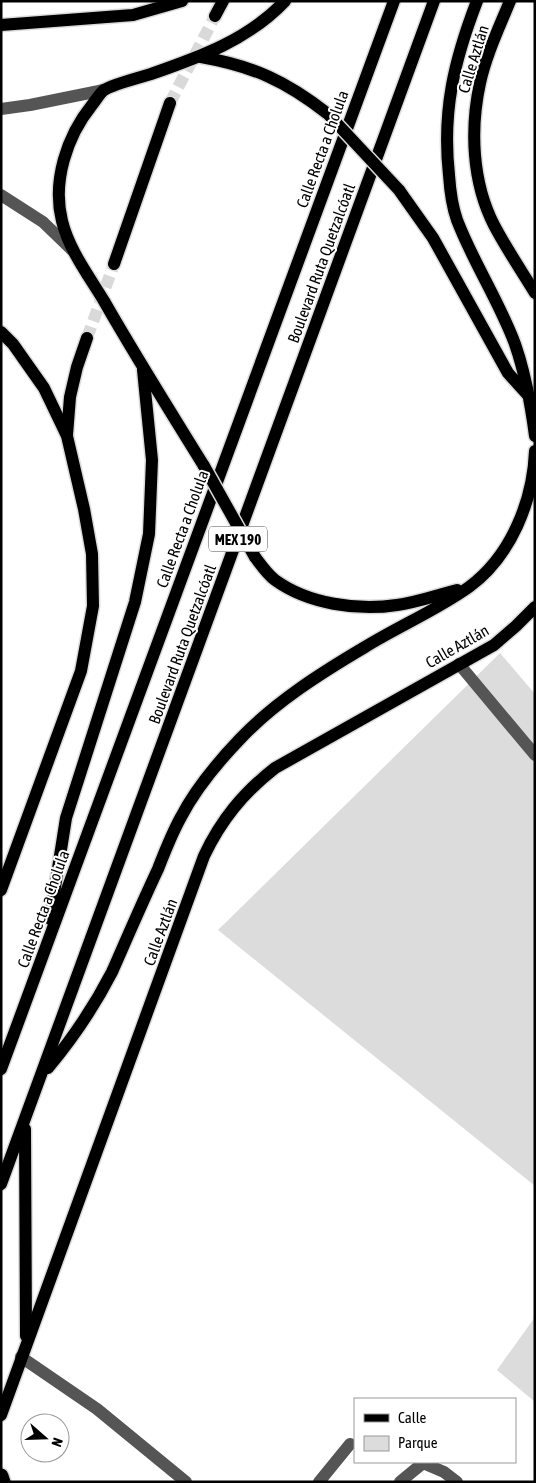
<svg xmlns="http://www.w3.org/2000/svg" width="536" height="1483" font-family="'Asap Condensed',sans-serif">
<rect width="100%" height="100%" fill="#fff"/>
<g fill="#dcdcdc">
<path d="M500 653 535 694V1186L218 930Z"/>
<path d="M535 1317V1402L497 1370Z"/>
</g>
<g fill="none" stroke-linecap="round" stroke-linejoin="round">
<g stroke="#d9d9d9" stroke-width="12" stroke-dasharray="12 6" stroke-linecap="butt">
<path d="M170 103 215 16"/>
<path d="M87 338 114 264"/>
</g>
<g stroke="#dbdbdb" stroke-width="15">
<g id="major">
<path d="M477 1C454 61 442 111 449 175 450 190 452 206 457 220 473 262 499 301 515 344 525 373 531 405 535 436"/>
<path d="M510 1C499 28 486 55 480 83 470 129 472 182 494 225 506 248 521 270 535 293"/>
<path d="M215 16 223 1"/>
<path d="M1 25 133 15 182 1"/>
<path d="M201 57C253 66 286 81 328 114"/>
<path d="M399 190 433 238 508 373 527 394"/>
<path d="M114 264 170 103"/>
<path d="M1 332 13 344 44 388 67 436 84 509 92 554 93 606 81 671 1 890"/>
<path d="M67 435 70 397 77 367 87 338"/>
<path d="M204 466C170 411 136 357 104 301 89 276 69 250 62 221 52 181 67 136 92 105 96 100 100 93 104 90 111 85 141 77 151 74 200 57 248 40 285 1"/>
<path d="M255 557C261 565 267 574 275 580 308 604 358 611 397 605 418 602 437 595 457 590"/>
<path d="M50 919 66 818 135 602 149 534 152 460 143 370"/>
<path d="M48 1068C73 1038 94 1007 112 972 127 938 142 903 158 869 165 851 172 833 181 817 196 788 218 762 240 739 275 702 321 673 365 647 399 626 437 610 469 587 511 556 533 501 535 451"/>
<path d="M1 1069 394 1"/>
<path d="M25 1129 26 1336"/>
<path d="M1 1184 434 1"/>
<path d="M1 1415 204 856C221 820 243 793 275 768L494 645 516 626 535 607"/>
</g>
</g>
<g stroke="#dbdbdb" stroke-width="18">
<path id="highway" d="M1 1476 3 1482"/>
</g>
<g stroke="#555" stroke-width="12">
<path d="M1 109 30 105 104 90"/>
<path d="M1 195 43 222 72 250"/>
<path d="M459 664 535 755"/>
<path d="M21 1357 97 1409 186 1482"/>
<path d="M319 1482 350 1444"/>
<path d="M400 1482 423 1463 444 1472 457 1482"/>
</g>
<use href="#major" stroke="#000" stroke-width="12"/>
<use href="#highway" stroke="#000" stroke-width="15"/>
<g stroke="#dbdbdb" stroke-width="15" stroke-linecap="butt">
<g id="major-bridge">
<path d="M328 114 399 190"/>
<path d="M204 466 255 557"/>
</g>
</g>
<use href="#major-bridge" stroke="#000" stroke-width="12"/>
</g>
<g text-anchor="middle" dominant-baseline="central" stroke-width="4" stroke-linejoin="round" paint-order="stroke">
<rect fill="#fff" stroke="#4c4c4c" stroke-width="1" x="209" y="526.5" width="58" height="25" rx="4"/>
<g font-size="15" font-weight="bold" fill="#000">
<text x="238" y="539">MEX 190</text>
</g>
<g font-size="16" fill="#000" stroke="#fff">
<text transform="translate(473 59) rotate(-73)">Calle Aztlán</text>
<text transform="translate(322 149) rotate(-70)">Calle Recta a Cholula</text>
<text transform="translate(321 263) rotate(-70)">Boulevard Ruta Quetzalcóatl</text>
<text transform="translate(182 529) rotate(-70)">Calle Recta a Cholula</text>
<text transform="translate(182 644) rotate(-70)">Boulevard Ruta Quetzalcóatl</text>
<text transform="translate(457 646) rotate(-30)">Calle Aztlán</text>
<text transform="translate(43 909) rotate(-70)">Calle Recta a Cholula</text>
<text transform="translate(160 932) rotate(-70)">Calle Aztlán</text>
</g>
</g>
<rect width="536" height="1483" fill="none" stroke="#000000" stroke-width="5"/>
<rect x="354" y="1398" width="162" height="65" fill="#ffffff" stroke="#999999"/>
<rect x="364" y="1414" width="25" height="8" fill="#000000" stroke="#999999"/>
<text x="398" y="1423" font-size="15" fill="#000000">Calle</text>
<rect x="364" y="1436" width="25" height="15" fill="#dcdcdc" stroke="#999999"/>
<text x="398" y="1448" font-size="15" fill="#000000">Parque</text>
<g transform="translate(45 1438) rotate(110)"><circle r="24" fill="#ffffff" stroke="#999999"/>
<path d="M0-4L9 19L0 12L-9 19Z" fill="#000000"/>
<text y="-8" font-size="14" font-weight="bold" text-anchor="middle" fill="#000000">N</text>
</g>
</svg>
